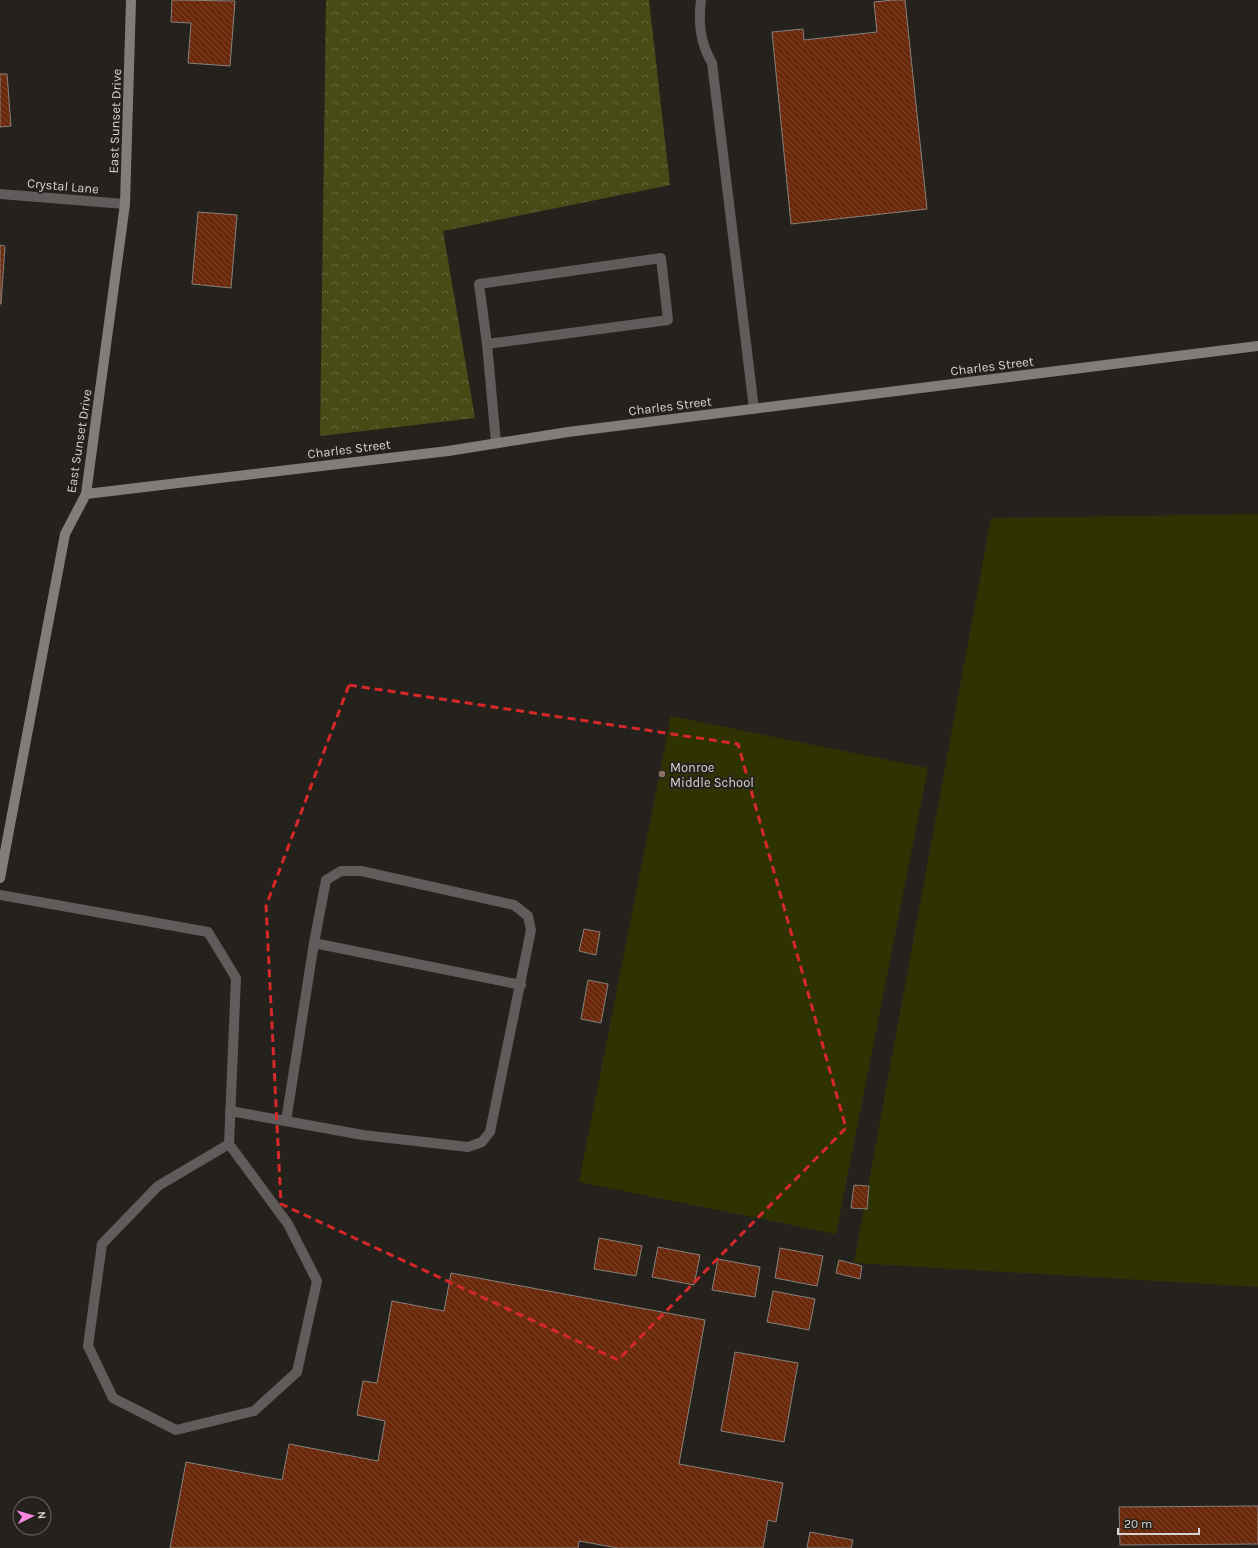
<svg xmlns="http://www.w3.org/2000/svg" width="1258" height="1548" font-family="Karla,sans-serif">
<defs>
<pattern id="forest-crowns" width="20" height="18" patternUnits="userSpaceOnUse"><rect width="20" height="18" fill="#474c16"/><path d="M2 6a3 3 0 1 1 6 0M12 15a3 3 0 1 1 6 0" fill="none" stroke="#616537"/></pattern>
<pattern id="building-back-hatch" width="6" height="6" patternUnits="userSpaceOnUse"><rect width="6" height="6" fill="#69290a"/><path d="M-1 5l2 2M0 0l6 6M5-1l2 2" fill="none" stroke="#7e472d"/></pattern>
</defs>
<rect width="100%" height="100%" fill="#25221d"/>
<path fill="url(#forest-crowns)" d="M326 0H649L670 185 443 231 475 418 320 436Z"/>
<g fill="#2f3304">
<path d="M1258 514V1287L854 1263 991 518Z"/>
<path d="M671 716 928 768 836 1234 579 1182Z"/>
</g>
<g fill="url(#building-back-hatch)" stroke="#88807e">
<path d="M172 0 235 1 230 66 188 63 191 23 171 22Z"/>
<path d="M892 0H905L927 209 791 224 772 32 803 29 804 40 877 32 874 2Z"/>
<path d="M0 74H7L11 126 0 127Z"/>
<path d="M198 212 237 215 231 288 192 284Z"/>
<path d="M0 245 5 246 1 304H0Z"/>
<path d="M584 929 600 932 596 955 579 951Z"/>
<path d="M588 980 608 984 601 1023 581 1019Z"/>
<path d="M854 1185 869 1186 867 1209 851 1208Z"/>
<path d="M599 1238 642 1246 636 1276 594 1269Z"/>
<path d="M658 1247 700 1255 694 1285 652 1277Z"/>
<path d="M780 1248 823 1256 817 1286 775 1278Z"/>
<path d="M718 1259 760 1267 755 1297 712 1290Z"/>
<path d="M839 1260 862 1266 860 1279 836 1273Z"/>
<path d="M451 1273 705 1320 679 1464 783 1483 776 1522 768 1520 763 1548H618L579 1541 578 1548H170L186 1462 282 1480 289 1444 378 1461 385 1421 357 1415 363 1381 377 1383 392 1301 444 1311Z"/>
<path d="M773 1291 815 1299 809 1330 767 1322Z"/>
<path d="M735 1352 798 1363 784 1442 721 1431Z"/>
<path d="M1258 1506V1544L1120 1545 1119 1507Z"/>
<path d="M810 1532 853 1540 851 1548H807Z"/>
</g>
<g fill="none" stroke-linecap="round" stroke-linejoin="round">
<g stroke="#5f5c5b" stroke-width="10">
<path d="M701 0C698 23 700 43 712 63L754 409"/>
<path d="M661 258 668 320 487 344 479 284Z"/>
<path d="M487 344 496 443"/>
<path d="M0 895 208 932 236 978 229 1144 288 1224 317 1281 297 1372 254 1411 176 1430 113 1398 88 1346 102 1244 158 1186 229 1144"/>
<path d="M230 1111 363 1135 468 1147 482 1142 490 1132 531 930 528 916 514 905 361 871H341L326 880 314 943"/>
<path d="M286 1121 314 943 521 985"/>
</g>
<path stroke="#5f5c5b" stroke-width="10" d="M0 194 125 204"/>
<g stroke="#827d7b" stroke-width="10">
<path d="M86 494 448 451 568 432 1258 346"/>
<path d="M0 878 65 534 86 494 125 204 131 0"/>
</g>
</g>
<path fill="none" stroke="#d62828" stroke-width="3" stroke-dasharray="8 5" stroke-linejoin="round" d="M349 685 738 744 846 1128 618 1360 281 1204 266 906Z"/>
<circle fill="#8d6e63" stroke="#25221d" stroke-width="1.5" cx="662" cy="774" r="4"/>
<g text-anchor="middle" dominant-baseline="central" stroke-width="4" stroke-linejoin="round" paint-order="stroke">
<g font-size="13" fill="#d6d4d1" stroke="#25221d">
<text transform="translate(115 121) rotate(-88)">East Sunset Drive</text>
<text transform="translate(63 186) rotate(5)">Crystal Lane</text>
<text transform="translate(992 366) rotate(-7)">Charles Street</text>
<text transform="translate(670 406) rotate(-7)">Charles Street</text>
<text transform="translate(79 441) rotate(-81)">East Sunset Drive</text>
<text transform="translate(349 449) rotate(-7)">Charles Street</text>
</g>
<g font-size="13" fill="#d6d4d1" stroke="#25221d" text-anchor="start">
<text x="670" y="767">Monroe<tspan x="670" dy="15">Middle School</tspan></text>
</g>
</g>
<g transform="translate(32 1516) rotate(85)"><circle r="19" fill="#25221d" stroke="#6c6965"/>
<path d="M0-3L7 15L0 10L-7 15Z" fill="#fd86e1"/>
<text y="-6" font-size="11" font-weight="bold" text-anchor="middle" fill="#d6d4d1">N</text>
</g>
<path d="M1118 1528v6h81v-6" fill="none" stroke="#d6d4d1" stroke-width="2"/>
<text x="1124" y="1528" font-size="12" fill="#d6d4d1" stroke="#25221d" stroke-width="3" paint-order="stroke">20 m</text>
</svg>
